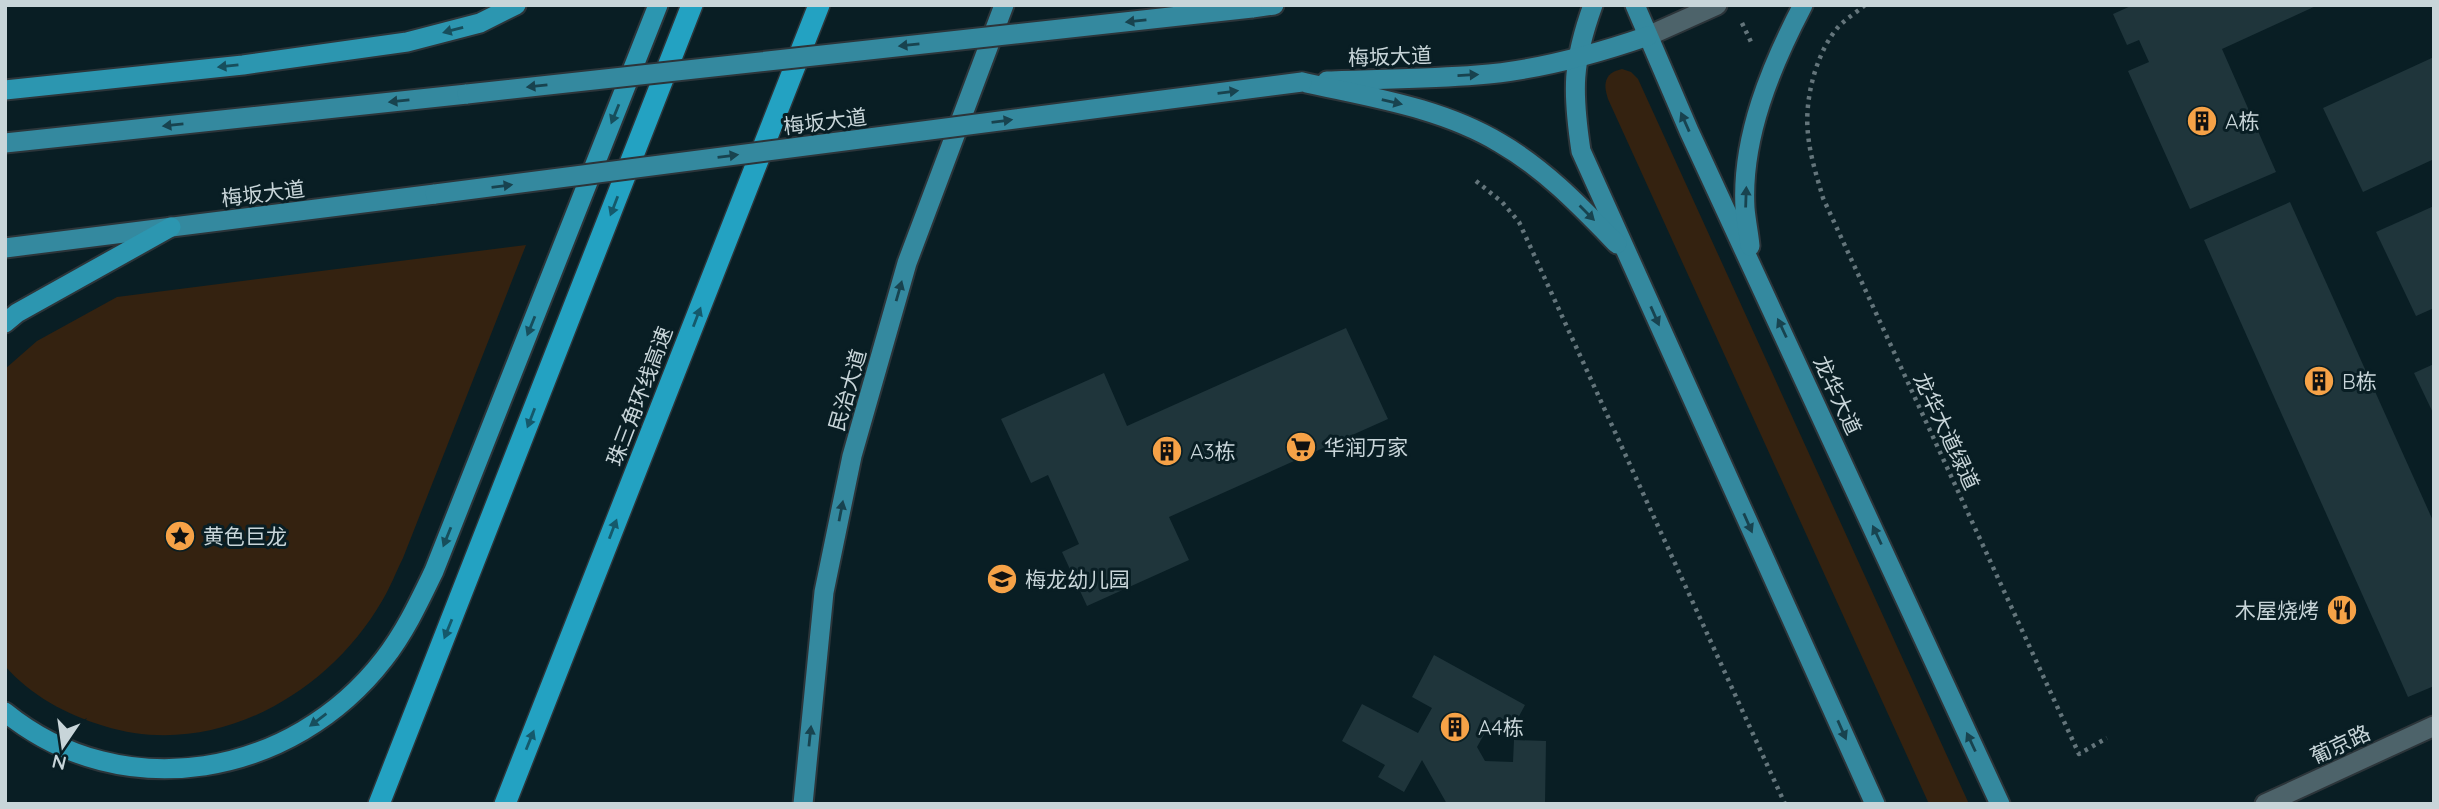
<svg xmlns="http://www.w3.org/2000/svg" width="2439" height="809" font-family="Quicksand,'Noto Sans SC',sans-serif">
<rect width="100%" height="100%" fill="#091e24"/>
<g fill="#342210">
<path d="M1622 69 1631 72 1638 79 1969 804H1929L1608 99C1603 84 1604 73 1622 69Z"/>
<path d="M526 245 403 558C396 572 390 588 382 601 327 696 212 760 104 726 67 715 30 695 5 666V369L37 341 117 297Z"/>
</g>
<g fill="#1f353b">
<path d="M2133 5H2318L2222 49 2276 172 2190 209 2128 71 2149 62 2139 40 2127 45 2113 14Z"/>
<path d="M2434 57V159L2363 192 2323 108Z"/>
<path d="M2290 202 2434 523V686L2408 697 2204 240Z"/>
<path d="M2434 206V308L2416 316 2376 232Z"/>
<path d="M1346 328 1388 419 1169 517 1189 560 1087 606 1062 552 1079 544 1048 475 1031 483 1001 419 1104 373 1127 426Z"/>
<path d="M2434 364V415L2414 373Z"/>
<path d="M1434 655 1525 705 1510 733 1491 722 1477 747 1485 761 1513 762 1514 740 1546 741 1545 804H1447L1422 760 1404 792 1378 777 1385 765 1342 741 1362 704 1418 733 1432 708 1412 697Z"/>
</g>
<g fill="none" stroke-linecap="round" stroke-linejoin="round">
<g stroke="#2c353a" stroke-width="23">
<path id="minor" d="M2265 804 2434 726"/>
</g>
<g stroke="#2c353a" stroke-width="23">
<path id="secondary" d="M1648 36 1717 5"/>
</g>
<g stroke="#2c353a" stroke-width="23">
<g id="primary">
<path d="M1593 5C1572 63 1572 91 1581 151L1875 804"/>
<path d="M1635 5 1689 131 2000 804"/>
<path d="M1252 8 1274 5"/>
<path d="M1327 81C1377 79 1427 79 1477 75 1535 71 1593 55 1648 36"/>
<path d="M1302 82C1368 97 1440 107 1500 143 1545 169 1581 207 1617 244"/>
<path d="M5 143 467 94"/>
<path d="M1750 246C1749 234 1746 221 1745 208 1741 138 1771 66 1803 5"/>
<path d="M5 248 435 194"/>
<path d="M803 804 824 592 852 456 907 263 1004 5"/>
</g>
</g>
<g stroke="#2c353a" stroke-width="23">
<g id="trunk">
<path d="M5 90 243 65 407 42 480 23 516 5"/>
<path d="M5 323 17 313 171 227"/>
<path d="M5 712C123 808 293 777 384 659 405 632 419 602 434 571L658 5"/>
</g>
</g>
<g stroke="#2c353a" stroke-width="24">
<g id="motorway">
<path d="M379 804 692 5"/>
<path d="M505 804 819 5"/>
</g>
</g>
<g stroke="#64757b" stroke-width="4.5" stroke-dasharray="3.5 5" stroke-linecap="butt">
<path d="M1865 5C1857 12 1847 18 1839 26 1816 52 1804 100 1808 134 1810 156 1817 177 1823 198L2079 754 2107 738"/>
<path d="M1742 23 1752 44"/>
<path d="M1476 181 1502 202 1519 222 1785 804"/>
</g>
<use href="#minor" stroke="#4d636a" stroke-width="19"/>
<use href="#secondary" stroke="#4d636a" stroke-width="19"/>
<use href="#primary" stroke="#34899f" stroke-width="19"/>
<use href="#trunk" stroke="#2c96b0" stroke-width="19"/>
<use href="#motorway" stroke="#23a2c2" stroke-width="21"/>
<g stroke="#2c353a" stroke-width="23" stroke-linecap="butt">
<g id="primary-bridge">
<path d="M467 94 1252 8"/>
<path d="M435 194 1302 82"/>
</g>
</g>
<use href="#primary-bridge" stroke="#34899f" stroke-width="19"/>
</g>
<defs><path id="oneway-solid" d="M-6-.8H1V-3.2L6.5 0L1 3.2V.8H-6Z" transform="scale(1.75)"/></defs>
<g fill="#18434f">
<use href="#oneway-solid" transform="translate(1136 21) rotate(174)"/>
<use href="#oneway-solid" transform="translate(909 45) rotate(174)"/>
<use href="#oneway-solid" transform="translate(1468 75) rotate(-3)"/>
<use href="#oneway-solid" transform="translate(537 86) rotate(174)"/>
<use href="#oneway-solid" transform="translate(1228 92) rotate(-7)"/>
<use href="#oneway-solid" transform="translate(399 101) rotate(174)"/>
<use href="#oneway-solid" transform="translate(1392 102) rotate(13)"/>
<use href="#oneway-solid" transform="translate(1002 121) rotate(-7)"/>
<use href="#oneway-solid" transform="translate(1685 122) rotate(-114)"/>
<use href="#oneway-solid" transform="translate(173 125) rotate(174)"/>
<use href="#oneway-solid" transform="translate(728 156) rotate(-7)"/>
<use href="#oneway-solid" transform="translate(502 186) rotate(-7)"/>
<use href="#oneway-solid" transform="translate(1746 197) rotate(-88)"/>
<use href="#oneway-solid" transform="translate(1587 213) rotate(45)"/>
<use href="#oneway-solid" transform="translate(899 291) rotate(-74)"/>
<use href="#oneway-solid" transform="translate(1655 316) rotate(66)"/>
<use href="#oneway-solid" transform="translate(1782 328) rotate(-115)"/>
<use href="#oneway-solid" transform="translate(841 511) rotate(-79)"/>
<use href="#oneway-solid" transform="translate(1748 523) rotate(66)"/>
<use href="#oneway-solid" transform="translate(1877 535) rotate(-115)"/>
<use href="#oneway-solid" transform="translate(1842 730) rotate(66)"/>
<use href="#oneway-solid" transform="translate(810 736) rotate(-84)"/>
<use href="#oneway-solid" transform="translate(1971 742) rotate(-115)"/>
</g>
<g fill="#174e5c">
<use href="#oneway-solid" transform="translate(453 30) rotate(165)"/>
<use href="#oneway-solid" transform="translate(228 66) rotate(174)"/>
<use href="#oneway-solid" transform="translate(615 114) rotate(112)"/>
<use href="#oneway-solid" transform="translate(531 326) rotate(112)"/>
<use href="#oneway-solid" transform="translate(447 537) rotate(112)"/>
<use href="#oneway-solid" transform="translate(318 720) rotate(143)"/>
</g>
<g fill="#15596b">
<use href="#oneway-solid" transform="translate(614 206) rotate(111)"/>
<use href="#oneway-solid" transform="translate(697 317) rotate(-69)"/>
<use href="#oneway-solid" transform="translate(531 418) rotate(111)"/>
<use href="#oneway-solid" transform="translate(613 529) rotate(-69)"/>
<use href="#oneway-solid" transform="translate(448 629) rotate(112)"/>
<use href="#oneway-solid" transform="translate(530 740) rotate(-68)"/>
</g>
<defs>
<g id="building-disc" transform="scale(1.575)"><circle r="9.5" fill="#f6a247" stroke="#091e24"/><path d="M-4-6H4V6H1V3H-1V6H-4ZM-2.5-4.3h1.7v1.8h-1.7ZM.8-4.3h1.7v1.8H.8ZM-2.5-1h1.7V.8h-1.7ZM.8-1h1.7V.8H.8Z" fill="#111"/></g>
<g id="supermarket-disc" transform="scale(1.575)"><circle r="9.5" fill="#f6a247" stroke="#091e24"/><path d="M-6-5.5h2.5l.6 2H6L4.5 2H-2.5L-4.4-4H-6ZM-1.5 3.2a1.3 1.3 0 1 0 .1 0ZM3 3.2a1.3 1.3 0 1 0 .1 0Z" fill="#111"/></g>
<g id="sight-disc" transform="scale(1.575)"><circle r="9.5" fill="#f6a247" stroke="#091e24"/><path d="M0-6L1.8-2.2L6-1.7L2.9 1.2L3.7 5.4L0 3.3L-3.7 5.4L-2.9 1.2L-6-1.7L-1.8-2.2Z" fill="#111"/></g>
<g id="school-disc" transform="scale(1.575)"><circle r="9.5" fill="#f6a247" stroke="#091e24"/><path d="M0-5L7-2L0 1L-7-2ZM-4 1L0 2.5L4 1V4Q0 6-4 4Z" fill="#111"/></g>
<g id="restaurant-disc" transform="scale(1.575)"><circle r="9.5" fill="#f6a247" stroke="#091e24"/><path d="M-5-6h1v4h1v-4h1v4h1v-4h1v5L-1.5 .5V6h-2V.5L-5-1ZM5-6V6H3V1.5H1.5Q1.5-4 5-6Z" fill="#111"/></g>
</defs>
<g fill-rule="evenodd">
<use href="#building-disc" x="2202" y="121"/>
<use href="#building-disc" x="2319" y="381"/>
<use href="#supermarket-disc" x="1301" y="447"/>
<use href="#building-disc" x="1167" y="451"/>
<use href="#sight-disc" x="180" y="536"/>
<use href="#school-disc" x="1002" y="579"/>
<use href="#restaurant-disc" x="2342" y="610"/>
<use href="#building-disc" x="1455" y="727"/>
</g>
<g text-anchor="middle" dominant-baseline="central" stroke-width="6" stroke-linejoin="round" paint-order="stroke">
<g font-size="21" fill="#c8d5d9" stroke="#091e24">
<text transform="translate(1390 56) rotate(-2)">梅坂大道</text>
<text transform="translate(825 121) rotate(-7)">梅坂大道</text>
<text transform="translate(263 193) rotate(-7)">梅坂大道</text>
<text transform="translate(847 390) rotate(-74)">民治大道</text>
<text transform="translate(1838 395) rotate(65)">龙华大道</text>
<text transform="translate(639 396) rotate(-69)">珠三角环线高速</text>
<text transform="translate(1947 431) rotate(65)">龙华大道绿道</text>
<text transform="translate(2340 744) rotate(-25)">葡京路</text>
</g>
<g font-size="21" fill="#c8d5d9" stroke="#091e24" text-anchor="start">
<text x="2225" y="121">A栋</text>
<text x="2342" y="381">B栋</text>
<text x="1324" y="447">华润万家</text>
<text x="1190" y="451">A3栋</text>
<text x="203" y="536">黄色巨龙</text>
<text x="1025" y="579">梅龙幼儿园</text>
<text x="2319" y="610" text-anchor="end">木屋烧烤</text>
<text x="1478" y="727">A4栋</text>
</g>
</g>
<rect width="2439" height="809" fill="none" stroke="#c8d5d9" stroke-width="14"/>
<g transform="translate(63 746) rotate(193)" stroke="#091e24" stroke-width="5" paint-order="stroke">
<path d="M0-5L12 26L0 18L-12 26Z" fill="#c8d5d9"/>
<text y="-10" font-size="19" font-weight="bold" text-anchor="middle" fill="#c8d5d9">N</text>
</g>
</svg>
